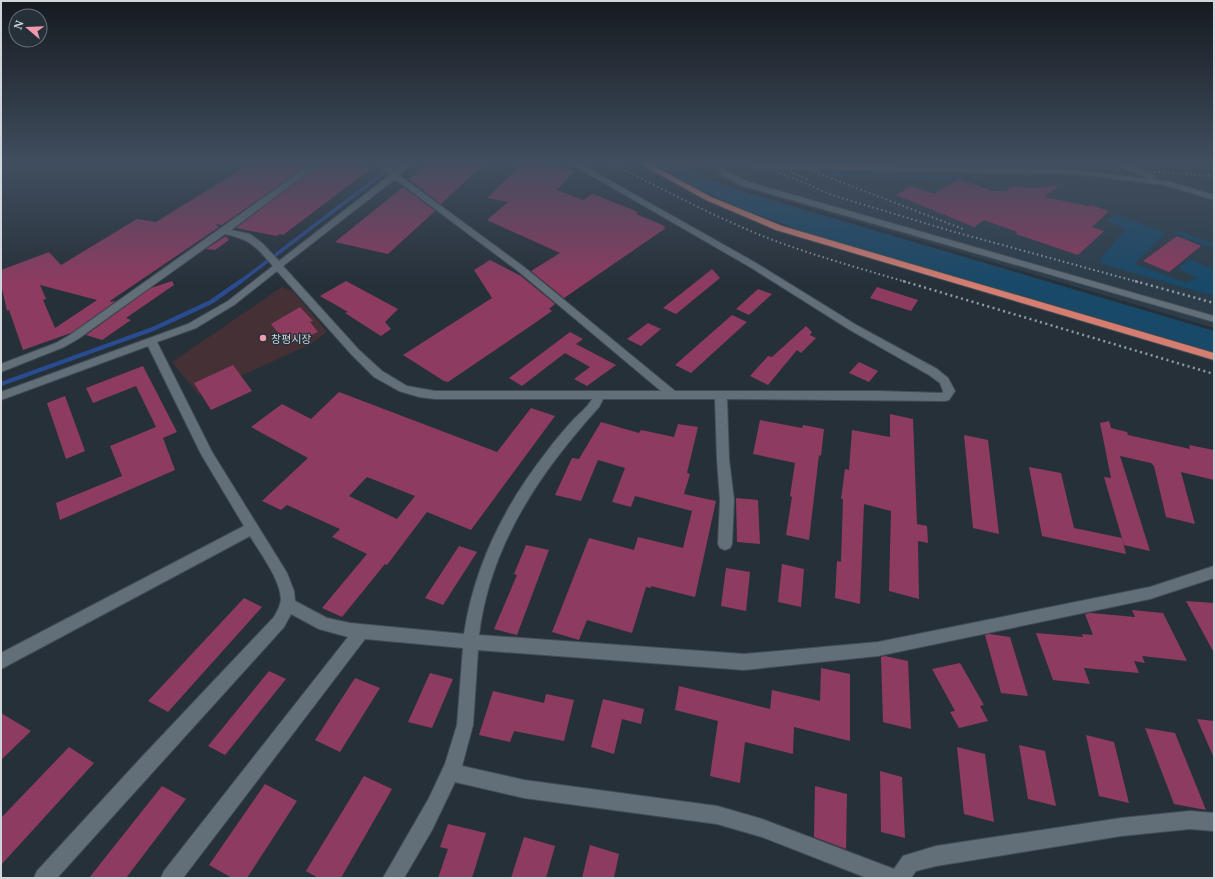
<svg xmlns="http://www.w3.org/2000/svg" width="1215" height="879" font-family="'Noto Serif','Noto Sans KR',serif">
<rect width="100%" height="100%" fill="#263039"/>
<path fill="#443035" d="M282 287 293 291 327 332 311 344 199 395 172 362Z"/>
<path fill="#2c3c49" d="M686 162H1214V328L737 186Z"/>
<g fill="#194969">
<path d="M650 162H675L722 184 742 191 1214 331V352L809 233C753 214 700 193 650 162Z"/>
<path d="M801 162H984L1056 166 1053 167Z"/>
<path d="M823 173 976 176 982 178 974 179 828 176Z"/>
<path d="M1116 214 1166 233 1134 264 1187 283 1197 278 1179 269 1181 265 1190 260 1214 269V296L1099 263 1102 257 1126 229 1107 221Z"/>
<path d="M1177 230 1214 244V247L1213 248 1173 233Z"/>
</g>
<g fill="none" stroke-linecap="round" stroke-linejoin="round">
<path stroke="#294b90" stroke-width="3.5" d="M240 282 398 162"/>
<path stroke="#294b90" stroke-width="4.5" d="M1 384 153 329 211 302 241 281"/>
</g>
<g fill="#8e3b60" fill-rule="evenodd">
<path d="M253 162H312L222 225 216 224 219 227 110 301 111 302 116 301 71 333 23 350 9 310 7 311 1 284V270L49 252 61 265 137 219 156 222ZM40 285 97 300 55 328 43 300 46 299Z"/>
<path d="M323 162H361L357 165 369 167 366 169 369 170 283 235 280 234 277 236 236 228Z"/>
<path d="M431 162H486L441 204 409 179Z"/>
<path d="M524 162 572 170 571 172H573L557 190 583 200 593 194 636 211 638 213 636 214 665 226 663 227 666 228 564 298 531 271 560 253 487 220 508 202 487 198Z"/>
<path d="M959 179 992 191H1006L1013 186 1031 188 1059 186 1044 197 1088 206 1091 205 1109 211 1092 227 1104 231 1078 255 1016 234 1017 232 984 220 974 227 896 195 911 186 934 194Z"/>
<path d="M403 187 435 211 388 254 335 242Z"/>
<path d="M226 236 229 240 215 250 206 249Z"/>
<path d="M1177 236 1201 246 1169 272 1143 261Z"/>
<path d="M490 260 521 276 555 304 549 309 552 311 529 327 448 382 444 381 403 355 492 298 474 270Z"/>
<path d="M712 269 720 278 676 314 663 308Z"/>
<path d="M172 281 174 285 126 318 131 320 102 340 86 335 151 288Z"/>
<path d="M346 281 398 309 385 322 391 329 381 336 345 313 348 312 320 296Z"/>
<path d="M877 287 918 300 911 311 870 298Z"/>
<path d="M758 289 772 294 749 315 736 309Z"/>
<path d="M300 307 313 321 310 322 318 332 288 345 271 324Z"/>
<path d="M732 315 747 322 691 373 675 365Z"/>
<path d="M648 323 661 329 641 346 627 339Z"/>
<path d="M806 326 812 332 810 335 816 338 801 353 797 350 768 385 750 376 768 356 772 357Z"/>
<path d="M570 332 583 339 576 344 616 365 587 386 574 379 590 367 565 353 522 386 509 378Z"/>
<path d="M859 362 878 371 869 382 849 373Z"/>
<path d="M233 365 252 391 211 410 194 383Z"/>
<path d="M143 366 177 432 163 438 175 470 60 520 56 503 122 476 110 446 156 427 136 386 93 403 86 388Z"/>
<path d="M339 392 497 452 531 408 555 416 471 530 427 512 387 565 385 564 342 617 322 608 367 554 332 537 340 529 287 505 281 510 262 501 308 458 251 427 282 404 311 419ZM367 477 415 496 397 519 349 496Z"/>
<path d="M65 396 85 451 66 459 47 403Z"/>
<path d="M890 414 913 419 917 524 927 526 928 543 918 541 919 599 889 591 891 511 864 504 860 604 835 598 837 561 841 562 843 499H841L845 469 849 470 852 430 890 437Z"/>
<path d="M760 420 802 428 803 425 824 429 821 456 819 455 809 540 786 535 792 497 790 496 795 463 753 454Z"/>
<path d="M1109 421 1111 428 1127 432 1128 435 1190 449 1189 445 1214 450V480L1181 472 1195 524 1166 517 1154 466 1151 463 1120 456 1150 551 1124 545 1104 477 1111 478 1100 423Z"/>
<path d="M601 422 639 433 641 430 674 437 678 424 698 427 687 473 690 474 684 494 716 501 695 597 651 586V588L646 587 632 633 587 620 579 640 552 632 589 538 634 550 638 537 683 548 692 511 635 496 631 507 612 502 625 468 598 460 581 501 555 495 572 458 579 459Z"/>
<path d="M964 435 988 440 999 534 973 528Z"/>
<path d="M1029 467 1061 473 1074 528 1122 538 1126 554 1042 536Z"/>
<path d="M736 498 758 500 760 544 737 542Z"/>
<path d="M526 545 549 550 517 635 494 629 517 575 514 574Z"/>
<path d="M459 546 477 552 443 605 425 598Z"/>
<path d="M782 564 804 569 801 607 778 602Z"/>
<path d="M726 568 750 572 746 611 721 606Z"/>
<path d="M244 598 262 607 168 712 148 701Z"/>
<path d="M1186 601 1214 603V653Z"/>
<path d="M1132 610 1163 613 1187 661 1142 656 1145 663 1134 661 1139 673 1084 668 1090 684 1053 680 1036 633 1083 637 1082 634 1093 635 1085 614 1091 613 1135 617Z"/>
<path d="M989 634 1010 637 1028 696 1001 693 985 635Z"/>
<path d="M885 656 908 661 911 729 883 722 881 657Z"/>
<path d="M960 663 984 705 980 706 988 721 959 728 950 712 955 711 932 669Z"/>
<path d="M821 668 850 674V741L794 727 793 754 745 742 740 783 710 776 718 721 675 710 679 686 770 709 772 690 820 701Z"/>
<path d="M269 671 286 679 225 755 208 746Z"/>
<path d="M430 673 453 679 432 728 408 722Z"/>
<path d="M355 678 380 688 340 752 315 740Z"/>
<path d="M493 691 544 703 546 694 574 700 564 741 514 731 510 742 479 735Z"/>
<path d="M603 699 644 709 641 724 622 719 614 754 591 747Z"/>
<path d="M1 713 31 731 1 760Z"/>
<path d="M1197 719 1214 721V758Z"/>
<path d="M1145 728 1175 733 1206 810 1174 804Z"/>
<path d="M1086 735 1114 742 1129 803 1099 796Z"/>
<path d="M1019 745 1045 751 1056 806 1028 799Z"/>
<path d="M69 747 94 763 1 865V818Z"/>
<path d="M957 747 985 754 994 822 964 814Z"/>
<path d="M880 771 902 777 905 838 881 832Z"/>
<path d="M364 776 392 789 341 878H318L306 871Z"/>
<path d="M265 784 297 801 247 878H232L209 865Z"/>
<path d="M162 786 186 799 126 878H89Z"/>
<path d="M815 786 847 794 846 849 814 837Z"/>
<path d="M448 824 486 833 472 878H438L448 849 440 847Z"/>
<path d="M524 837 555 846 546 878H511Z"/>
<path d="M590 845 619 854 614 878H582Z"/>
</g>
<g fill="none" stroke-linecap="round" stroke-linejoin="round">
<g stroke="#444d55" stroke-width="2">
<g id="minor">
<path d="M314 162H322L231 230 250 234 263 244 279 261 390 175 374 162H381L394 171 407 162H414L399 175 524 267 675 391H877L942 393 943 391 940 383 929 375 850 330 750 267 568 162H577L756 263 858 326 937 369 948 378 955 391 949 400 945 401 727 399 729 459 734 500 732 544 730 548 725 550 720 548 718 544 720 500 717 459 715 399H603L599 407C540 472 490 545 479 635L744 654 878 642 1150 587 1214 566V578L1150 599 878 656 744 670 478 650 473 725 462 766 524 780 717 806 762 819 894 869 903 856 936 846 1121 818 1190 811 1214 813V831L1190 829 1121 836 936 866 916 871 911 878H867L762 837 717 824 524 798 455 782 432 830 404 878H383L429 798 445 764 457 725 463 648 365 639 183 878H161L164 871 348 637 319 629 291 614 284 627 57 878H34L37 871 139 760 274 617C277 612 280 606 281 600 281 580 260 553 250 536L1 669V653L244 526 201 454 148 346 1 400V392L188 324 228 301 273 266C255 246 252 240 225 234L78 339 64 347 1 372V364L56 343 70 335ZM395 179 518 271 661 391H435L407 386 382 371 359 350 283 266ZM277 271 352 355 374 377 399 391 419 397 435 399H592C588 407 580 413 574 419 565 429 556 439 548 450 506 503 474 566 464 634L350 623 327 618 295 601 294 591 287 573 212 452 157 342 196 328 234 305Z"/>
<path d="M710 162 1075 170 1149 179 1112 162H1122L1154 175 1155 177 1152 179 1168 181 1214 195V200L1164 185 1075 174 779 169 722 165 729 172 749 182 1214 316V322L743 186 723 176Z"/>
</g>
</g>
<g stroke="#444d55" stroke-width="2">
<path id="highway" d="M637 162H646L711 197 782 226 1214 353V360L776 230 706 200Z"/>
</g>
<use href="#minor" fill="#626e78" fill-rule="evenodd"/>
<use href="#highway" fill="#d57d71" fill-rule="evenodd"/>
<g stroke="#939ba2" stroke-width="2" stroke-dasharray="1.5 3" stroke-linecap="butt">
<path d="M609 162C660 188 711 215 765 237 811 255 859 268 906 282"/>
<path d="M755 162 832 195 951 231 1138 282"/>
<path d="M769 162 809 180"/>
<path d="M789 162 963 229"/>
<path d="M1015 162 1214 176"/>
<path d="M1100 163 1161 164 1194 162"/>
<path d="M1180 168 1214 167"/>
</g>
<g stroke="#939ba2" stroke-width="2.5" stroke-dasharray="2 3.5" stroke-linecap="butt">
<path d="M903 281 1214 374"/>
<path d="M1135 281 1214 303"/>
</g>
</g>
<linearGradient id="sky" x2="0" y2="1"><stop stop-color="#151a1f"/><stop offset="0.57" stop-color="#414e5f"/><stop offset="1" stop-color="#414e5f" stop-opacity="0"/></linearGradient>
<rect width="1215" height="285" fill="url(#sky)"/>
<circle fill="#f29aad" stroke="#263039" stroke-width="1.5" cx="263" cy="338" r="4"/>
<g text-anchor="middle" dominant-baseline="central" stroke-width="3" stroke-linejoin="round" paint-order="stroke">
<g font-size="11" fill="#cfd6dc" stroke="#263039" text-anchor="start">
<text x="271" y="338">창평시장</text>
</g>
</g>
<rect width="1215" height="879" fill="none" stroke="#cfd6dc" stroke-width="4"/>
<g transform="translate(28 28) rotate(289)"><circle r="19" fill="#263039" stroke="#6a727a"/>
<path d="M0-3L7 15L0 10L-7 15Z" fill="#f29aad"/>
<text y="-6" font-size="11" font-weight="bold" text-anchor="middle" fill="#cfd6dc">N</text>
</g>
</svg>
